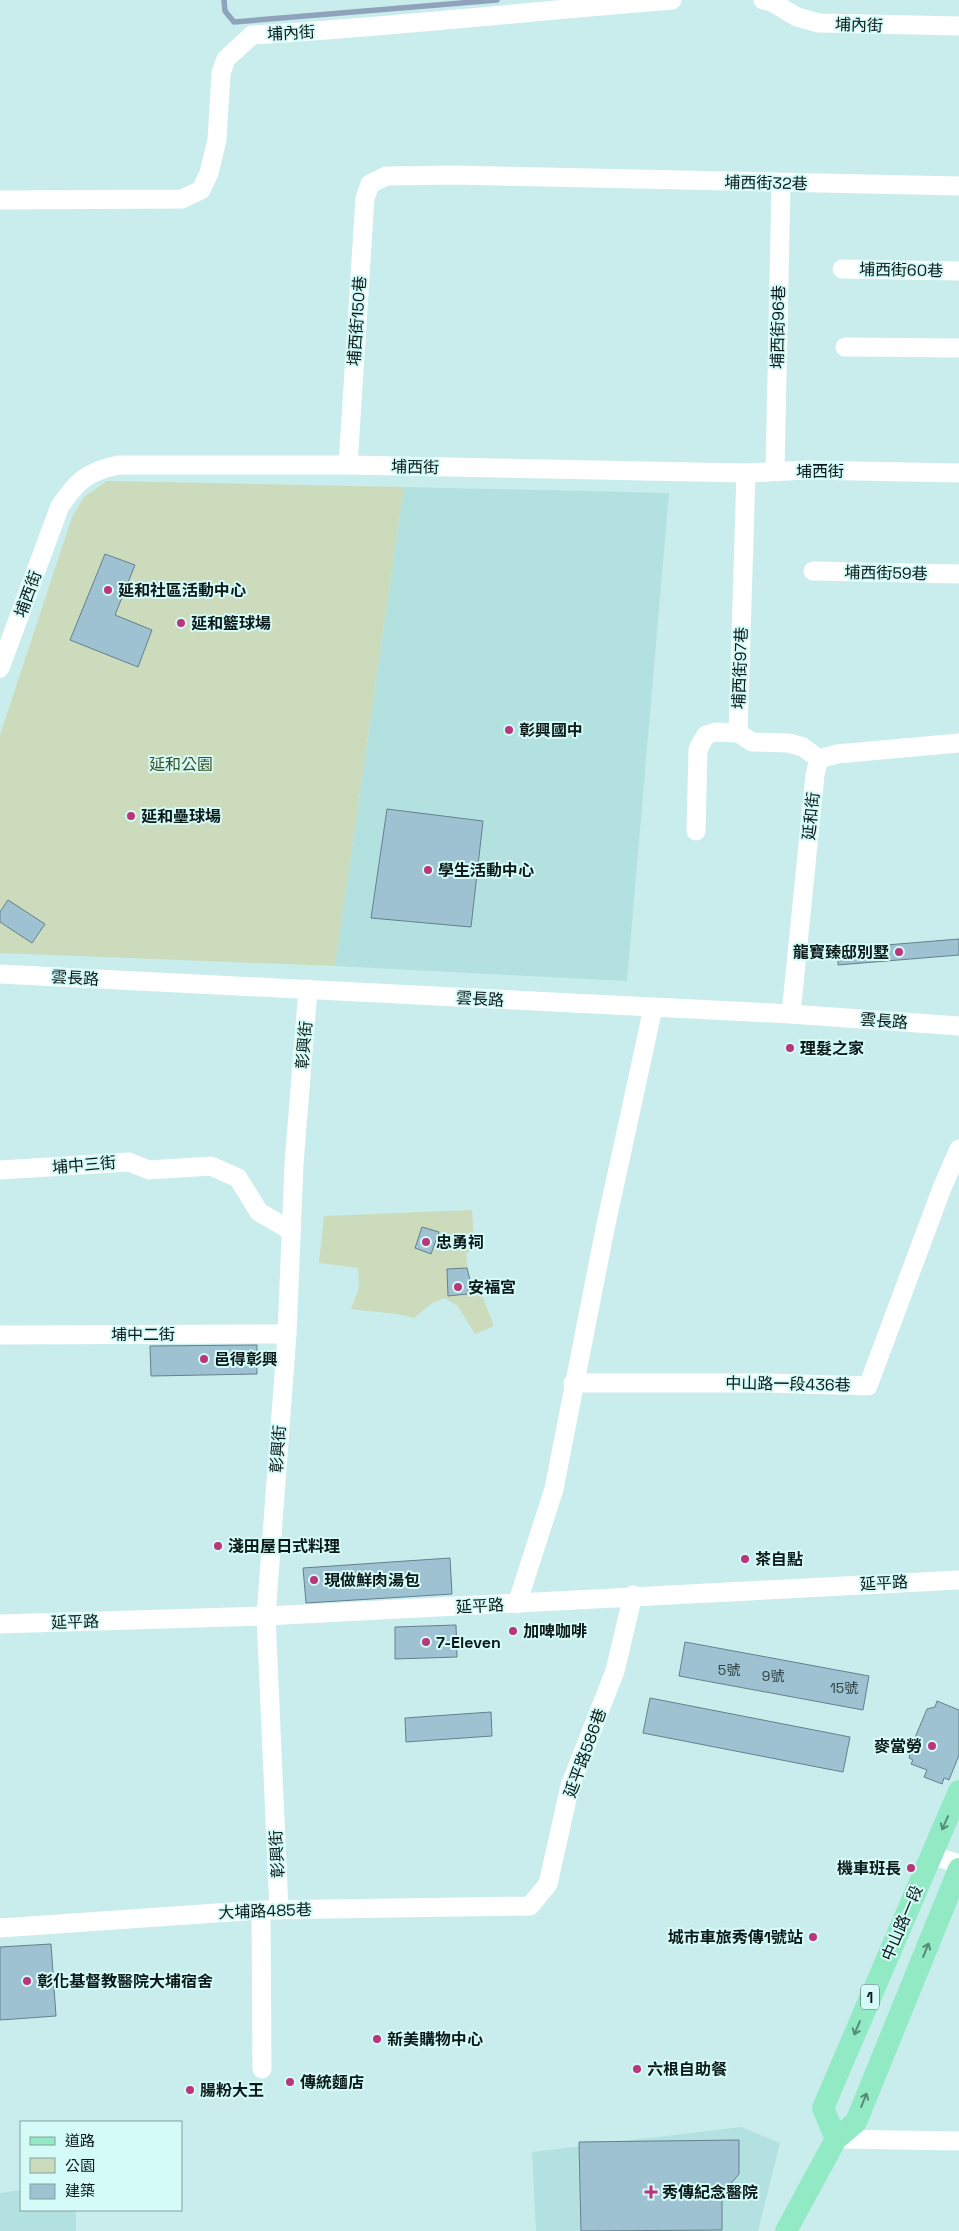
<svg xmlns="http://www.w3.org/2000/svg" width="959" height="2231" font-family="'Space Grotesk','Noto Sans TC',sans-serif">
<rect width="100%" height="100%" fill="#c8edec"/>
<g fill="#b3e1df">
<path d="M404 487 669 493 627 981 335 966Z"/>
<path d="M741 2127 780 2143 758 2231H536L532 2152Z"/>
<path d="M21 2190V2210H76V2231H0V2193Z"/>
</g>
<g fill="#cddbbd">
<path d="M107 481 404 487 335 966 0 953V735L72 517 84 497Z"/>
<path d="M472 1210 474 1245 466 1255 472 1294 482 1295 494 1326 475 1334 458 1306 444 1298 431 1304 414 1318C391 1311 374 1313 351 1309L359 1288 358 1268 319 1263 324 1216Z"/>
</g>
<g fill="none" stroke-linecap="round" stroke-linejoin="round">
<path stroke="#90a3bd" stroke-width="5.5" d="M224 0 225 11 234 22 497 0"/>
</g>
<g fill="#9ec2d1" stroke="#63818d">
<path d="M105 554 135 565 115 615 152 630 138 667 70 640Z"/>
<path d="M387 809 483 821 471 927 371 918Z"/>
<path d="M8 900 45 924 32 943 0 922V912Z"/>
<path d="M959 939V955L838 965V949Z"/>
<path d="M422 1227 439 1232 431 1254 415 1248Z"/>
<path d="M467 1268 470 1280 467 1294 448 1296 447 1269Z"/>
<path d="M257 1345V1374L151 1376 150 1346Z"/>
<path d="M450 1558 452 1594 306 1603 303 1568Z"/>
<path d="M456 1625 457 1657 395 1659V1627Z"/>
<path d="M685 1642 869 1676 863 1710 679 1676Z"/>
<path d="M650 1698 850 1737 843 1772 643 1733Z"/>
<path d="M937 1701 959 1710V1755L949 1780 944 1778 942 1784 924 1777 927 1770 911 1764 913 1760 909 1758 910 1755 902 1752 908 1737 914 1740 927 1709 935 1707Z"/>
<path d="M491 1712 492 1736 406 1742 405 1718Z"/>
<path d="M51 1944 56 2016 0 2020V1947Z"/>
<path d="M739 2140V2174L722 2194V2230L581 2231 579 2142Z"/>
</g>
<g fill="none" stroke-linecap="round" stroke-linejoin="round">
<g stroke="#fff" stroke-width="19">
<path d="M763 0 772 2 797 17 819 23 959 26"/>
<path d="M0 200 182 199 201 190 209 173 217 140 221 73 226 59 252 35C392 27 532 11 672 0"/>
<path d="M842 269 959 271"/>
<path d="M845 347 959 348"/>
<path d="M348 465 365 198 370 184 386 176 455 175 959 186"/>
<path d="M775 471 781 183"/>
<path d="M813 571 959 574"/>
<path d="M0 668 60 506C78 480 87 472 118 465H348L746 473 807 470 959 473"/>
<path d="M738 733 746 473"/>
<path d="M696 831 698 749 706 735 716 732 738 733 752 742 789 743 803 747 819 759"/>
<path d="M0 974 791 1014 959 1026"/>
<path d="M791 1014 815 775 819 759 837 754 959 743"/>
<path d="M0 1170 129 1162 149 1170 211 1166 238 1178 259 1212 290 1230"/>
<path d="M0 1335 287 1334"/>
<path d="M573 1383H768L868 1386 942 1188 959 1149"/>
<path d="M517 1604 554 1489 605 1229 653 1008"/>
<path d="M0 1624 266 1616 959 1580"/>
<path d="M931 1855 959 1864"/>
<path d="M261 1910 262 2069"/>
<path d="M279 1910 266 1616 287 1334 294 1164 308 989"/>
<path d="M0 1928 261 1910 530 1906 548 1884 570 1786 615 1671 633 1595"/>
<path d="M836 2139 959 2141"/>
</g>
<g stroke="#92eac4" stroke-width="22">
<path d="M836 2139 823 2108 959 1791"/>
<path d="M786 2231 836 2139 856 2122 959 1869"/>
</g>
</g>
<defs><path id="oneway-shaft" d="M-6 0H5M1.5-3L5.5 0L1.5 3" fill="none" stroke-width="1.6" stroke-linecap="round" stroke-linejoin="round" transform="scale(1.25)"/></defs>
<g stroke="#558c77">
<use href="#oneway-shaft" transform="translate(945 1823) rotate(114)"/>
<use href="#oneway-shaft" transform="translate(926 1950) rotate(-68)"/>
<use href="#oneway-shaft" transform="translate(857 2028) rotate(113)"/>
<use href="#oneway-shaft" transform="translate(864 2100) rotate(-68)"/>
</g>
<g fill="#ba357a" stroke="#d5fbf9" stroke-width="2">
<circle cx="108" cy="590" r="5"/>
<circle cx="181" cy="623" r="5"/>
<circle cx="509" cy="730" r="5"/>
<circle cx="131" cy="816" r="5"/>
<circle cx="428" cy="870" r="5"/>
<circle cx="899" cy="952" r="5"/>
<circle cx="790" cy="1048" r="5"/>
<circle cx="426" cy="1242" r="5"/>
<circle cx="458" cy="1287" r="5"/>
<circle cx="204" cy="1359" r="5"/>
<circle cx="218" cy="1546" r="5"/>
<circle cx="745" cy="1559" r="5"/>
<circle cx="314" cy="1580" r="5"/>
<circle cx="513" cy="1631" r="5"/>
<circle cx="426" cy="1642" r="5"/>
<circle cx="932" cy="1746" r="5"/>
<circle cx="911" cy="1868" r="5"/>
<circle cx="813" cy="1937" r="5"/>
<circle cx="27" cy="1981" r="5"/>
<circle cx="377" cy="2039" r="5"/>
<circle cx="637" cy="2069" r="5"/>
<circle cx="290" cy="2082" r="5"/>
<circle cx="190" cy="2090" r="5"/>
<path d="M648.5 2184.5h5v5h5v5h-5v5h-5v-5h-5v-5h5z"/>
</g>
<g text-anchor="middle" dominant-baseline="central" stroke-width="4" stroke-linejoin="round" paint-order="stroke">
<g font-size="14" fill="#304346">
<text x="729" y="1670">5號</text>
<text x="773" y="1676">9號</text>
<text x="844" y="1688">15號</text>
</g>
<rect fill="#d5fbf9" stroke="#485d5c" stroke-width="1" x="861" y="1984.5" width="18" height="25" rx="4"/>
<g font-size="15" font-weight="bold" fill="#0b1918">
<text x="870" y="1997">1</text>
</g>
<g font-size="16" fill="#0b1918" stroke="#d5fbf9">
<text transform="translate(859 25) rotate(2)">埔內街</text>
<text transform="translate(291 33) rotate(-3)">埔內街</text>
<text transform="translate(766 183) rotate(1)">埔西街32巷</text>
<text transform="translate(901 270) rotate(1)">埔西街60巷</text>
<text transform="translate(357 321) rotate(-86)">埔西街150巷</text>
<text transform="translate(778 327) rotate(-89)">埔西街96巷</text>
<text transform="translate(415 467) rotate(1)">埔西街</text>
<text x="820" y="471">埔西街</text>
<text transform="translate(886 573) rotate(1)">埔西街59巷</text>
<text transform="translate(28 594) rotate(-70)">埔西街</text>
<text transform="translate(740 668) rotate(-88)">埔西街97巷</text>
<text transform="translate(811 816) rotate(-84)">延和街</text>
<text transform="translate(75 978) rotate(3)">雲長路</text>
<text transform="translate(480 999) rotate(3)">雲長路</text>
<text transform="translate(884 1021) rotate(4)">雲長路</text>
<text transform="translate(304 1045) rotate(-85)">彰興街</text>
<text transform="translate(84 1165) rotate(-5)">埔中三街</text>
<text x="143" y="1334">埔中二街</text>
<text transform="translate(788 1384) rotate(1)">中山路一段436巷</text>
<text transform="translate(278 1449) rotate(-86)">彰興街</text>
<text transform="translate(884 1583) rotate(-3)">延平路</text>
<text transform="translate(480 1606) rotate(-3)">延平路</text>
<text transform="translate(75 1622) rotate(-2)">延平路</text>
<text transform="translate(585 1753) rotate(-70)">延平路586巷</text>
<text transform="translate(277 1854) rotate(-93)">彰興街</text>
<text transform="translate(265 1911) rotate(-2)">大埔路485巷</text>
<text transform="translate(902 1923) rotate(-67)">中山路一段</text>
</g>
<g font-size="16" font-weight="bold" fill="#0b1918" stroke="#d5fbf9" text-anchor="start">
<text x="118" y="590">延和社區活動中心</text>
<text x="191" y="623">延和籃球場</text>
<text x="519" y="730">彰興國中</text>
<text x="141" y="816">延和壘球場</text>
<text x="438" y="870">學生活動中心</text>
<text x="889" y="952" text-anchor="end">龍寶臻邸別墅</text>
<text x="800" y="1048">理髮之家</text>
<text x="436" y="1242">忠勇祠</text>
<text x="468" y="1287">安福宮</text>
<text x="214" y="1359">邑得彰興</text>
<text x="228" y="1546">淺田屋日式料理</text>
<text x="755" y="1559">茶自點</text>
<text x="324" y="1580">現做鮮肉湯包</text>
<text x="523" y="1631">加啤咖啡</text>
<text x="436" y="1642">7-Eleven</text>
<text x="922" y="1746" text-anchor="end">麥當勞</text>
<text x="901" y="1868" text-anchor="end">機車班長</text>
<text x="803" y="1937" text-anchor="end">城市車旅秀傳1號站</text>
<text x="37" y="1981">彰化基督教醫院大埔宿舍</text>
<text x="387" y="2039">新美購物中心</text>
<text x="647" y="2069">六根自助餐</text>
<text x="300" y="2082">傳統麵店</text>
<text x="200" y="2090">腸粉大王</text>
<text x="662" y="2192">秀傳紀念醫院</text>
</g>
<g font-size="16" fill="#3c5022" stroke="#d5fbf9">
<text x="181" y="764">延和公園</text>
</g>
</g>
<rect x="20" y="2121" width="162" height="90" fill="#d5fbf9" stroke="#84a19f"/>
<rect x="30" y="2137" width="25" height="8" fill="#92eac4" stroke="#84a19f"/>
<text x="65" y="2146" font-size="15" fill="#0b1918">道路</text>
<rect x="30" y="2158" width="25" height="15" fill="#cddbbd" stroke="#84a19f"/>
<text x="65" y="2171" font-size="15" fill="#0b1918">公園</text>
<rect x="30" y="2184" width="25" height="15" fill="#9ec2d1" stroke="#84a19f"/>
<text x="65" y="2196" font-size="15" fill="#0b1918">建築</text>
</svg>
